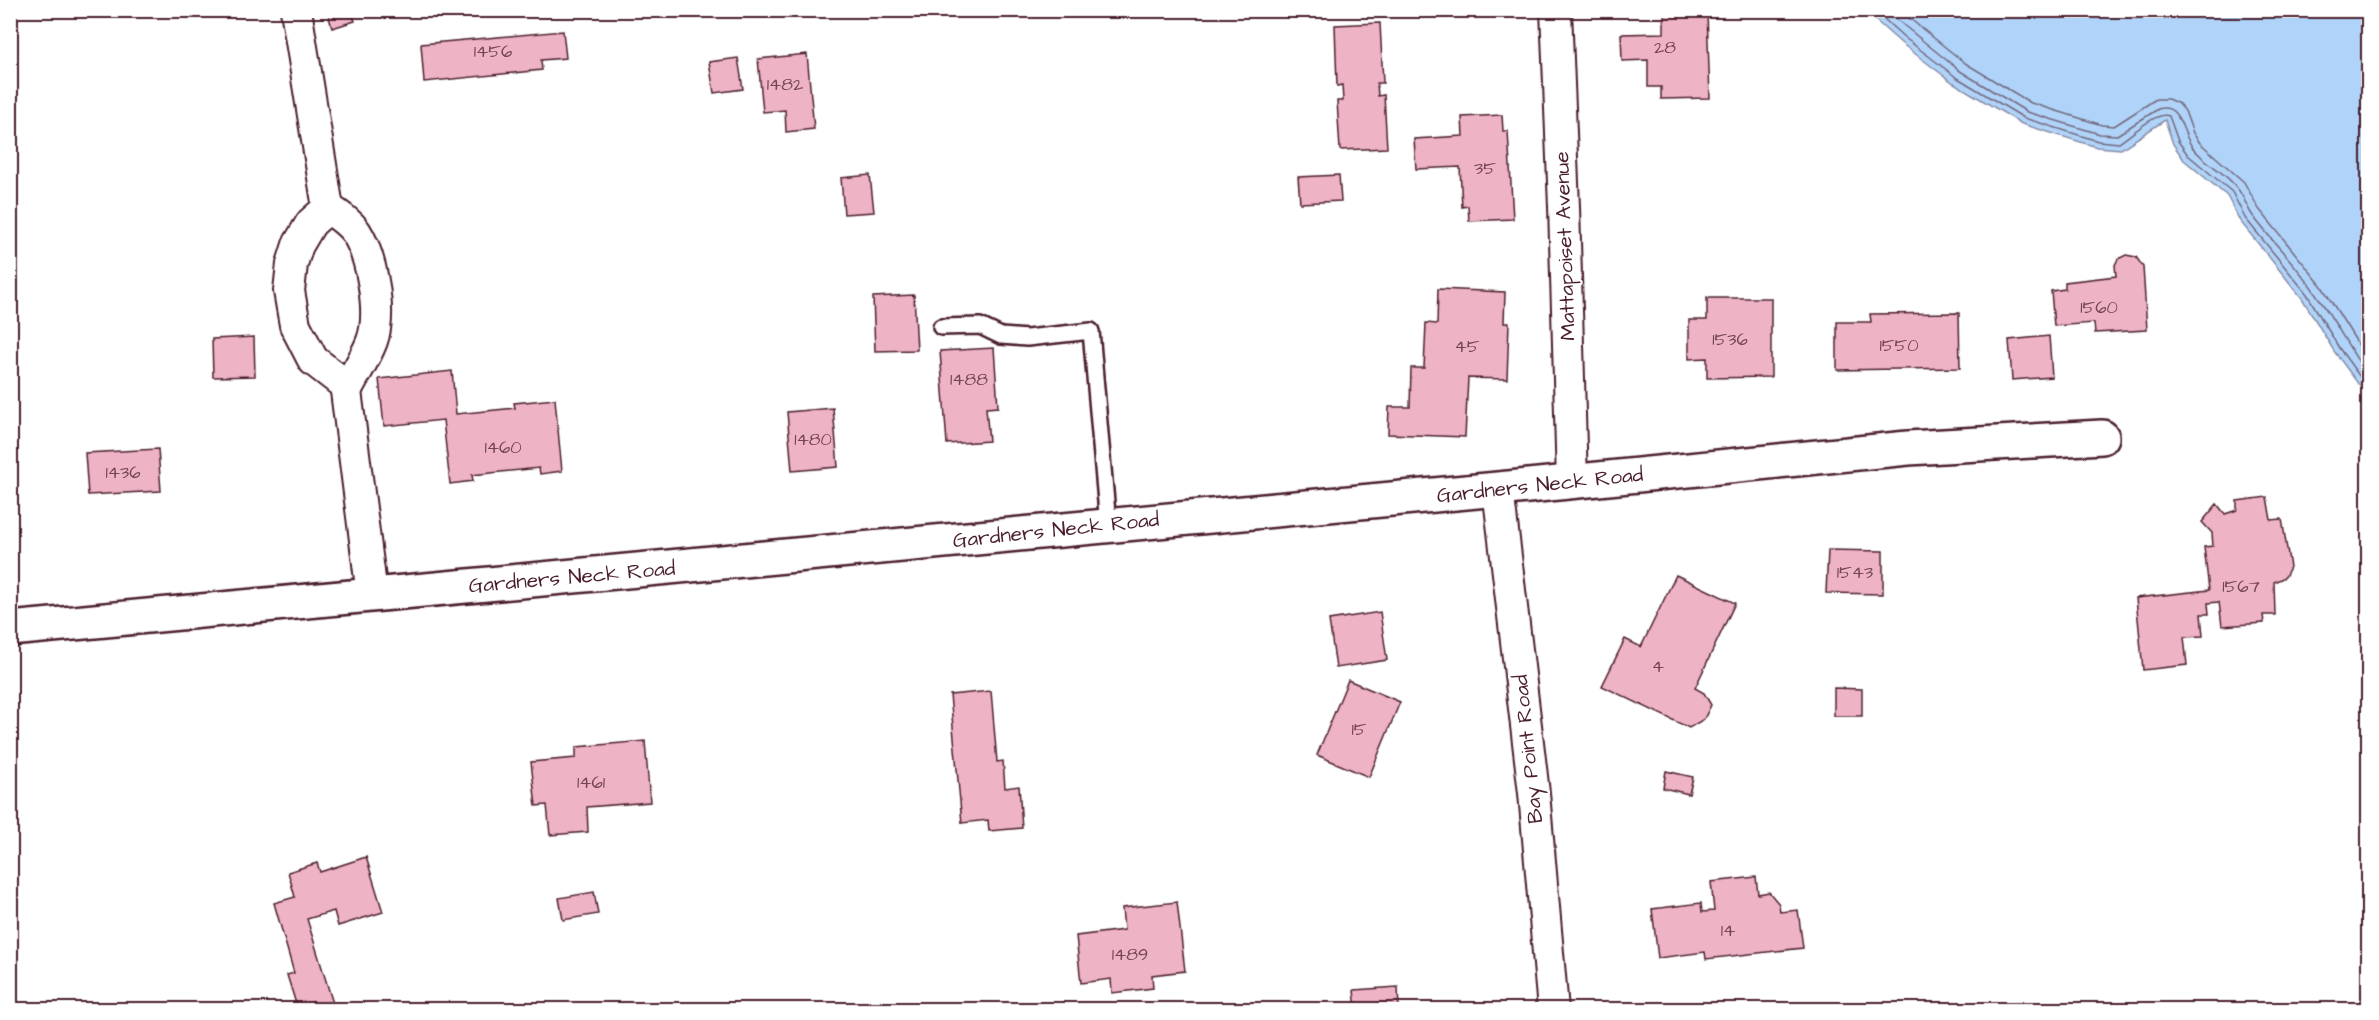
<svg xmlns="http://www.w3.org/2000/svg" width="2379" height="1020" font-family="'Architects Daughter',sans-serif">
<rect width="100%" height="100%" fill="#fff"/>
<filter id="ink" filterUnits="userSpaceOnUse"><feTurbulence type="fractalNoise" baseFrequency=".0167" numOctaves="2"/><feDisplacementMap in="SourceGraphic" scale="12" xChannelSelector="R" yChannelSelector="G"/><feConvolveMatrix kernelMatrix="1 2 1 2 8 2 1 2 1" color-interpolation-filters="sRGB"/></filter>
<g filter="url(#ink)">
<path fill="#b0d4f9" stroke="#878ca7" stroke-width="1.5" d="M1865 11H2368V397L2334 351 2302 298 2240 221 2227 196 2184 160 2173 144 2165 120 2121 149 2097 147 2022 124 1952 82 1901 43Z"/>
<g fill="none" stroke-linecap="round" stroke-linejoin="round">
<g stroke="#73677d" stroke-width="1.5">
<path d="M1874 10 1905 38 1956 77 2024 118 2098 141 2119 143C2131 136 2155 111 2169 116L2178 141 2188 155 2232 192 2245 218 2307 294 2339 348 2368 388"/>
<path d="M1885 10 1960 71 2027 112 2100 134 2117 135 2158 109C2181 102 2182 135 2193 148 2205 163 2225 172 2237 188 2244 196 2246 207 2253 216 2272 242 2296 264 2314 291 2333 318 2349 348 2368 376"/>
<path d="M1899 10 1965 63 2031 103 2102 125 2114 126 2156 99H2168L2179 104 2185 111 2193 133 2200 143 2244 182 2259 209 2321 285 2368 360"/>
</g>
</g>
<g fill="#eeb4c6" stroke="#4a1f2b" stroke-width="1.5">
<path d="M327 10H351L355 21 332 28Z"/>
<path d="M1707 12 1710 98 1661 99V87H1648V60L1622 61 1621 34 1664 33V14Z"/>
<path d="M1380 23 1383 83H1377L1378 96 1384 95 1387 148 1340 150 1337 101H1343L1342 85 1337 86 1335 25Z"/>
<path d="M563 31 566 58 541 60 542 70 424 82 421 44Z"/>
<path d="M807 54 814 129 786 132 785 110 763 112 758 59Z"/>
<path d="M738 58 743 89 714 93 709 62Z"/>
<path d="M1502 115 1503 131H1508L1513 219 1469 221 1468 206 1462 207 1460 167 1416 169 1414 139 1463 136 1462 117Z"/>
<path d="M870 175 874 212 844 214 841 178Z"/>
<path d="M1339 175 1341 201 1300 203 1298 177Z"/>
<path d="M2126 255 2136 257 2143 267 2147 330 2095 333 2094 323 2054 326 2051 291 2065 289V282L2116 276 2115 265 2118 259Z"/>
<path d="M1438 289 1505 292 1504 323H1509L1507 379 1468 378 1465 437 1388 434 1389 407H1410L1411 368H1424L1426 323 1437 324Z"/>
<path d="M914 295 917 350 875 351 873 297Z"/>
<path d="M1707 298H1771V377L1707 378V358L1689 359V320H1707Z"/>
<path d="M1959 313 1960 368 1837 370V322H1871L1870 314Z"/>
<path d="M2049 336 2052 377 2012 380 2009 340Z"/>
<path d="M254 337 255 376 213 377 212 339Z"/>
<path d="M994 348 998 407 986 408 989 441 947 444 940 351Z"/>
<path d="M452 371 456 414 515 408 514 403 555 399 562 471 540 474 539 468 472 475 473 481 450 484 443 420 384 426 379 379Z"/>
<path d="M833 408 838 467 792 471 787 412Z"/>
<path d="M158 449 161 491 88 495 85 453Z"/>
<path d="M2267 497 2271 520 2282 519 2290 567 2285 577 2274 582 2275 615H2263L2264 623 2222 626 2219 602 2208 603 2209 614H2201L2203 636 2184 637 2187 665 2143 670 2136 598 2209 590 2204 547 2213 546 2212 533 2202 522 2217 504 2225 514 2237 510V501Z"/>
<path d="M1828 550 1883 551V594L1826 593Z"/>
<path d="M1676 575 1735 603 1695 688 1704 693 1711 705 1704 719 1689 728 1602 686 1625 639 1641 647Z"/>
<path d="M1380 612 1387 660 1336 668 1329 620Z"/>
<path d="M1348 680 1400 702 1369 777 1317 755Z"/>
<path d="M1834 688 1862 689V716H1834Z"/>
<path d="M991 691 997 762 1003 761 1005 788 1019 786 1022 828 989 831 988 820 962 823 950 695Z"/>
<path d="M645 741 650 802 587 807 588 832 550 835 547 805 536 806 531 762 576 758V747Z"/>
<path d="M1666 771 1693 777 1689 794 1663 788Z"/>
<path d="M366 857 383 912 338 926 334 911 307 919 335 1010H316L313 1002 297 1007 287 975 294 973 274 903 295 897 288 872 317 863 320 872Z"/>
<path d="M1756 877 1758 894 1769 892 1779 904 1780 912 1798 910 1803 948 1706 959 1705 952 1658 958 1652 909 1701 903 1702 912 1714 911 1711 882Z"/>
<path d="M594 892 598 914 563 920 559 898Z"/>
<path d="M1177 902 1185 971 1152 975 1153 988 1112 993 1111 979 1081 983 1076 936 1124 930 1122 908Z"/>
<path d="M1398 987 1399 1010H1356L1354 990Z"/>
</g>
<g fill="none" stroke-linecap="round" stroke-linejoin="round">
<g stroke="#4a1f2b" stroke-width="20">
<path id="service" d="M941 327 980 326 1001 336 1027 338 1091 331 1108 525"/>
</g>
<g stroke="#4a1f2b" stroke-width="34">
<g id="minor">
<path d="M296 10 328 208C338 215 349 222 356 232 372 257 382 313 372 341 366 357 356 372 348 387L313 360 295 325 289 291 292 264 298 245 311 223 328 208"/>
<path d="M1556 10 1564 207 1572 482"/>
<path d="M348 387 346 391 372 595"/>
<path d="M1498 489 1534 793 1553 1010"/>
</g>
</g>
<g stroke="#4a1f2b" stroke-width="38">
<path id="tertiary" d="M10 629 1498 489 1908 448 2102 437"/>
</g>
<use href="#service" stroke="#fff" stroke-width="15"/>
<use href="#minor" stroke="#fff" stroke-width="30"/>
<use href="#tertiary" stroke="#fff" stroke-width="33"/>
</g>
</g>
<g text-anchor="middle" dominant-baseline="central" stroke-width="4.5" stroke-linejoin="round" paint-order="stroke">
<g font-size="18" fill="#734452">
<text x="1665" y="47">28</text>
<text x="493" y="51">1456</text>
<text x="785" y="84">1482</text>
<text x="1485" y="168">35</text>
<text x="2099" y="307">1560</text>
<text x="1730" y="339">1536</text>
<text x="1899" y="345">1550</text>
<text x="1467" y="346">45</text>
<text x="969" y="379">1488</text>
<text x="813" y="439">1480</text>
<text x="503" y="447">1460</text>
<text x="123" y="472">1436</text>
<text x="1855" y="572">1543</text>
<text x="2241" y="586">1567</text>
<text x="1658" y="666">4</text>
<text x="1359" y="729">15</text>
<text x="591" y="782">1461</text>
<text x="1728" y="930">14</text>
<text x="1130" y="954">1489</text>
</g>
<g font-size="21" fill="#4a1f2b" stroke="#fff">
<text transform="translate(1565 246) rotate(-92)">Mattapoiset Avenue</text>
<text transform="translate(1540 485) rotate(-6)">Gardners Neck Road</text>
<text transform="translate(1056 530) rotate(-6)">Gardners Neck Road</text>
<text transform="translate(572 577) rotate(-5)">Gardners Neck Road</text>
<text transform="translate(1528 749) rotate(-96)">Bay Point Road</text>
</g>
</g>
<rect width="2379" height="1020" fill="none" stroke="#fff" stroke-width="36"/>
<rect x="18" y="18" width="2343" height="984" fill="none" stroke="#4a1f2b" stroke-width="2" filter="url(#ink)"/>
</svg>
